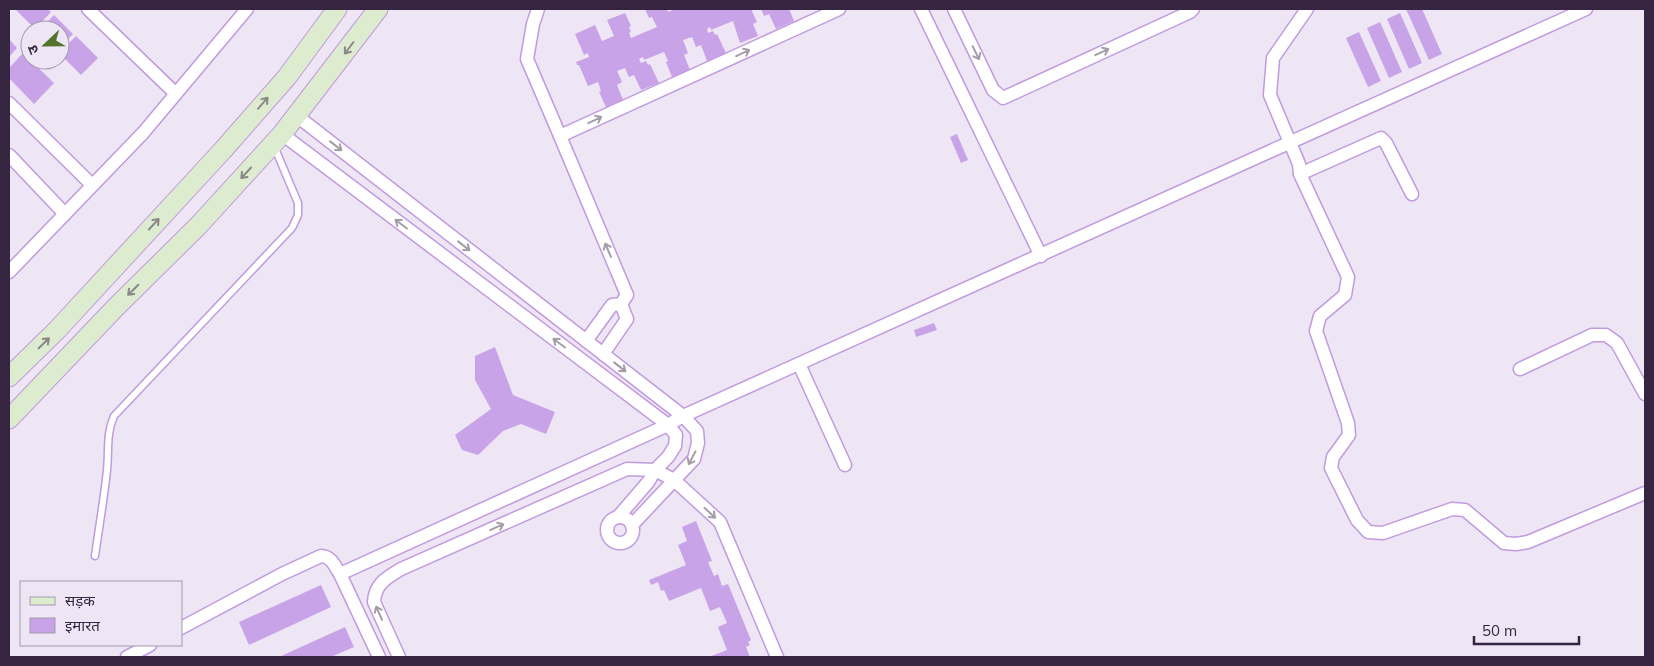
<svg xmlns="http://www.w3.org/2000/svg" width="1654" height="666" font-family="Mulish,'Noto Sans Devanagari',sans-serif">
<rect width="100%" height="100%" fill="#eee6f5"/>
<g fill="#c9a3e7">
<path d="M15 9H48L51 12 35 29Z"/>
<path d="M645 9H667L668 12 675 9H751L757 22 753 24 758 36 740 43 733 21 711 30 710 27 707 29 708 33 713 31 715 35 717 34 726 53 707 61 701 45 696 47 692 37 683 40 688 53 684 55 690 70 672 77 666 62 668 61 664 52 644 60 643 57 639 59 641 63 646 61 648 65 650 64 659 83 641 90 634 75 629 77 625 68 617 71 622 82 617 85 623 100 606 107 599 92 601 91 598 82 588 86 579 65H577L576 62 589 57 588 53 584 55 575 34 595 25 602 41 614 36 607 20 625 13 631 26 629 27 631 32 629 33 631 38 657 27 652 17 649 18Z"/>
<path d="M761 9H789L794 21 776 29 769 14 764 16Z"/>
<path d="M1406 9H1422L1442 54 1429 60Z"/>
<path d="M1400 13 1422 63 1409 69 1387 19Z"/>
<path d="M54 15 73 34 60 47V30H39Z"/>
<path d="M1380 22 1402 72 1389 78 1367 28Z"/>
<path d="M1359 32 1381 81 1368 87 1346 38Z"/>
<path d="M76 36 98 58 81 75 60 54V52Z"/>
<path d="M9 39 17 48 9 57Z"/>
<path d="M23 53 54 83 34 104 9 78V68Z"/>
<path d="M957 134 968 160 961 163 950 137Z"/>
<path d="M934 323 937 330 916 337 914 330Z"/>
<path d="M495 347 513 395 555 412 546 434 521 424 503 431 478 455 462 450 455 435 491 409 475 380V356Z"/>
<path d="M696 521 712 561 708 562 714 576 718 574 722 586 728 584 751 640 748 642 750 645 746 647 750 657H709L727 650 718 627 727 623 720 607 710 611 701 588 669 601 664 590 661 591 658 582 651 585 649 580 686 565 678 545 687 541 682 527Z"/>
<path d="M321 585 331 607 249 645 239 622Z"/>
<path d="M345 627 354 647 331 657H279Z"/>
</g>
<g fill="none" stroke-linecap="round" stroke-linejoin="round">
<g stroke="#c19adf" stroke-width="9">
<path id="lane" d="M95 556C99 527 104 499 107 470 109 451 106 434 114 416L292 228 298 215V203L274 146"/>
</g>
<g stroke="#c19adf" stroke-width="15">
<g id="street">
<path d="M88 9 175 93"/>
<path d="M538 9 533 24 527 59 560 136"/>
<path d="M921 9 1041 256"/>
<path d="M954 9 993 90 1003 98 1190 12 1193 9"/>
<path d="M1307 9 1273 58 1270 95 1299 164 1300 174 1348 277 1345 295 1320 316 1316 331 1348 423 1349 435 1333 457 1331 468 1357 520 1368 532 1383 533 1452 509 1465 510 1504 543 1516 544 1528 542 1645 493"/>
<path d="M9 103 92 185"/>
<path d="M297 116 683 416 697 431 698 443 694 459 632 525"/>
<path d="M282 134 668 425 676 435 675 446 668 457 655 470 649 481 618 517"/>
<path d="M9 155 65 214"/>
<path d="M1300 174 1381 138 1386 143 1412 194"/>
<path d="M9 272 143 133 247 9"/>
<path d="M586 341 612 305 621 304 627 295 560 136 839 9"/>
<path d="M603 354 627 319 621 304"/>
<path d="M799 364 845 465"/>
<path d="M1520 369 1592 335H1606L1617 343 1645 394"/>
<circle cx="620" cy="530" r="13"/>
<path d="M181 628 282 574 321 556C331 556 335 566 340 574"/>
<path d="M127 657 150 645"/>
<path d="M379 657 340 574 668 425 683 416 1586 9"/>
<path d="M399 657 374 602C375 584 386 578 401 569L627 469 655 470 674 480 720 522 777 657"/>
</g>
</g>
<g stroke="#c19adf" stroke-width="21">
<g id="secondary">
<path d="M9 377 57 330 223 150 287 77 337 9"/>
<path d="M9 419 117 306 198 226 282 134 378 9"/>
</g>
</g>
<use href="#lane" stroke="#fff" stroke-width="6"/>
<use href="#street" stroke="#fff" stroke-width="12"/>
<use href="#secondary" stroke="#ddebcf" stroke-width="19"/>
</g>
<defs><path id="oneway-shaft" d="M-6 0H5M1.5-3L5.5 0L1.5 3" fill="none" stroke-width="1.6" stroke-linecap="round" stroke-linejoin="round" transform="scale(1.25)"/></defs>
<g stroke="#898888">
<use href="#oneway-shaft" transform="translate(349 48) rotate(127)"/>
<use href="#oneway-shaft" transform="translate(263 103) rotate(-49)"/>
<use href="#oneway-shaft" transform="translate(246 173) rotate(133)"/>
<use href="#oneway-shaft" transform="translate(154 224) rotate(-47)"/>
<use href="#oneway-shaft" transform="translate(133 290) rotate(135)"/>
<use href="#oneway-shaft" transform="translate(44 343) rotate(-44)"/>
</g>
<g stroke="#a49da9">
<use href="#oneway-shaft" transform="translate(1102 52) rotate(-25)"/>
<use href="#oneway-shaft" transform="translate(743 53) rotate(-25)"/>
<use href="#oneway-shaft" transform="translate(976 53) rotate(64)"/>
<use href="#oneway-shaft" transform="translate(595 120) rotate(-25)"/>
<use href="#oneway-shaft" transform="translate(336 146) rotate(38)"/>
<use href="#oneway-shaft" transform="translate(401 224) rotate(-143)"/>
<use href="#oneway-shaft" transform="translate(464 246) rotate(38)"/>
<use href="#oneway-shaft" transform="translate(608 250) rotate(-113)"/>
<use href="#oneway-shaft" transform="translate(559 343) rotate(-143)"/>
<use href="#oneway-shaft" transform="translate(620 367) rotate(38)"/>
<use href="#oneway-shaft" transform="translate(692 458) rotate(118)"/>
<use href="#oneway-shaft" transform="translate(710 513) rotate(43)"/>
<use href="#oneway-shaft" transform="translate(497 527) rotate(-24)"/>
<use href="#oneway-shaft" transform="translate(379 613) rotate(-114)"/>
</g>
<rect width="1654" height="666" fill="none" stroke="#352540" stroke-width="20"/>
<rect x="20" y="581" width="162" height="65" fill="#eee6f5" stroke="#a499ad"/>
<rect x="30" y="597" width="25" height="8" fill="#ddebcf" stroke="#a499ad"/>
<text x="65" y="606" font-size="15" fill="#352540">सड़क</text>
<rect x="30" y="618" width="25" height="15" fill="#c9a3e7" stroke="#a499ad"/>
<text x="65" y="631" font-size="15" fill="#352540">इमारत</text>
<g transform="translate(45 45) rotate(248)"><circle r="24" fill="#eee6f5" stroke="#a499ad"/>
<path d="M0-4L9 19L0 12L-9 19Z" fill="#53732a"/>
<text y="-8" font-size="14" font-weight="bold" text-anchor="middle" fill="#352540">उ</text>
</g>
<path d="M1474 636v8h105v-8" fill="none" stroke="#352540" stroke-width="2.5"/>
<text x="1482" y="636" font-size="15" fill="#352540" stroke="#eee6f5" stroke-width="4" paint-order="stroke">50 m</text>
</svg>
